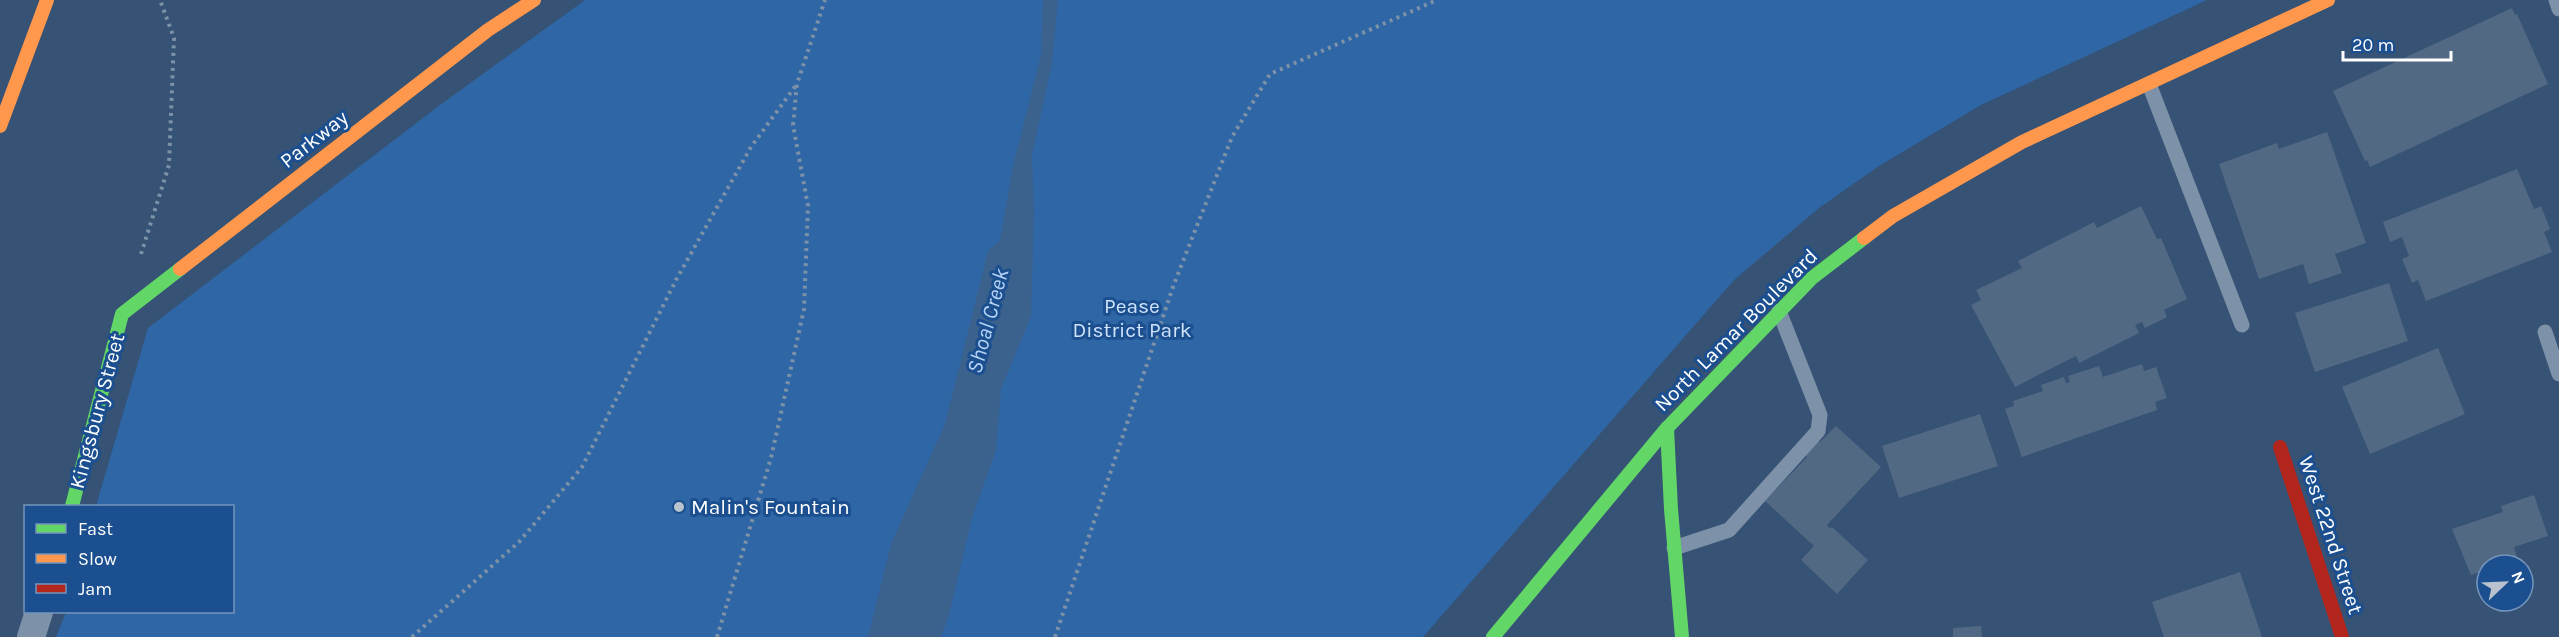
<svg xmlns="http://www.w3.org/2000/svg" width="2559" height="637" font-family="Karla,sans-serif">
<rect width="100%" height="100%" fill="#365274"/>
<path fill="#2f66a5" d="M585 0H2207L1981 105 1879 166 1819 208 1734 280 1423 637H56L66 612H232V506H96L148 328 440 105Z"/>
<path fill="#3b618d" d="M1043 0H1058L1052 63 1032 155 1034 212 1031 316 1001 389 996 450 972 518 949 615 941 637H868L891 544 945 424 988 251 1000 240 1013 166 1041 55Z"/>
<g fill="#526984">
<path d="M2512 8 2515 15 2517 14 2548 84 2370 167 2367 160 2365 161 2333 91Z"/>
<path d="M2327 132 2366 243 2335 254 2342 273 2309 284 2303 264 2259 279 2219 164 2277 143 2279 149Z"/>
<path d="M2517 169 2534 209 2541 206 2550 229 2544 232 2552 252 2426 301 2418 280 2412 283 2402 259 2409 256 2402 237 2390 242 2383 222Z"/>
<path d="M2141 206 2157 239 2161 238 2187 299 2164 310 2167 317 2145 328 2142 322 2135 325 2139 333 2079 363 2076 356 2015 387 1971 305 1981 300 1976 290 2022 268 2018 261 2094 222 2097 228Z"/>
<path d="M2389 283 2408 341 2315 372 2295 313Z"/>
<path d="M2438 348 2465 414 2370 454 2342 387Z"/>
<path d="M2142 364 2144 371 2156 367 2167 398 2155 402 2157 410 2022 457 2005 409 2014 406 2013 401 2043 391 2041 385 2064 377 2066 383 2070 382 2068 376 2099 366 2103 377Z"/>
<path d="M1980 414 1998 466 1899 498 1882 446Z"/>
<path d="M1836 426 1881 467 1827 525 1830 529 1832 527 1868 560 1837 594 1801 560 1814 546 1765 501 1807 457 1802 453 1815 438 1820 442Z"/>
<path d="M2534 495 2548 536 2514 547 2518 560 2502 565H2487V570L2471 575 2452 529 2503 512 2501 506Z"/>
<path d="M2240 572 2262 637H2164L2152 602Z"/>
<path d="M1981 626 1982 637H1953V628Z"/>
</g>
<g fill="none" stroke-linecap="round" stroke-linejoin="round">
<g stroke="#7d92a8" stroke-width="4" stroke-dasharray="3 4.5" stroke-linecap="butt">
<path d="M141 254 169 165 174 38 160 0"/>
<path d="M412 637 519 542 582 467 676 280 751 147 797 84"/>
<path d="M717 637 771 458 804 309 808 206 793 125 797 84 825 0"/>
<path d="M1055 637 1174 284 1232 137 1270 74 1437 0"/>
</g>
<g stroke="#7d92a8" stroke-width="15">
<path d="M2556 0 2559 9"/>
<path d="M2149 84 2242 325"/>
<path d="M2545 332 2559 374"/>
<path d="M1674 548 1729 530 1818 431 1820 415 1779 311"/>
</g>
<path stroke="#7d92a8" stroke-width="28" d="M31 637 39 612"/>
<g stroke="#63d668" stroke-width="14">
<path d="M1667 428 1671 509 1682 637"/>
<path d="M72 506 122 314 180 269"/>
<path d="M1493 637 1667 428 1812 278 1864 238"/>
</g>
<g stroke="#ff974d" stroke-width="14">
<path d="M0 126 47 0"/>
<path d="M1864 238 1893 216 2022 142 2328 0"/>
<path d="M180 269 488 30 534 0"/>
</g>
<path stroke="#b3261e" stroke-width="14" d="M2280 447 2342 637"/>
</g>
<circle fill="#b9c2ce" stroke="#1b4f8f" stroke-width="2" cx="679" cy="507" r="6"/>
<g text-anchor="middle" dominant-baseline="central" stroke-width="6" stroke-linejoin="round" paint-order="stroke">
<g font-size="21" fill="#fff" stroke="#1b4f8f">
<text transform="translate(314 139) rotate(-38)">Parkway</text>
<text transform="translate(1736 330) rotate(-45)">North Lamar Boulevard</text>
<text transform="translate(97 411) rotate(-75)">Kingsbury Street</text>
<text transform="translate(2331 535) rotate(72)">West 22nd Street</text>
</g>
<g font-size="21" fill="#cfe3fa" stroke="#1b4f8f">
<text x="1132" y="306">Pease<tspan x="1132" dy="24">District Park</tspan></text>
</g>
<g font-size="21" fill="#fff" stroke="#1b4f8f" text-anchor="start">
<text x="691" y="507">Malin's Fountain</text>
</g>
<g font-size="22" font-style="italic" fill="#b5d3f5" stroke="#1b4f8f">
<text transform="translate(988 321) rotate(-75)">Shoal Creek</text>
</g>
</g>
<rect x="24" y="505" width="210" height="108" fill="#1b4f8f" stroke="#7695bc" stroke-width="1.5"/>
<rect x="36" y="524" width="30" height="9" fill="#63d668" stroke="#7695bc" stroke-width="1.5"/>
<text x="78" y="535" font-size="18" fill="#ffffff">Fast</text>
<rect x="36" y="554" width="30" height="9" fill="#ff974d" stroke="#7695bc" stroke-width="1.5"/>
<text x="78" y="565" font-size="18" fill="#ffffff">Slow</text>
<rect x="36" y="584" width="30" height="9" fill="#b3261e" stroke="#7695bc" stroke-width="1.5"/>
<text x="78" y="595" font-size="18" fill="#ffffff">Jam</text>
<g transform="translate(2505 583) rotate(67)"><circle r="28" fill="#1b4f8f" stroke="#7695bc" stroke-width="1.5"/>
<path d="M0-4.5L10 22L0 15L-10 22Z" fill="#b9c2ce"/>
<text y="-9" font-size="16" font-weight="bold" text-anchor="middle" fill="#ffffff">N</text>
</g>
<path d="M2343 51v9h108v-9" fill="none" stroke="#ffffff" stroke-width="3"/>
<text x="2352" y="51" font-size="18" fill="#ffffff" stroke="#1b4f8f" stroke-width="4.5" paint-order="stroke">20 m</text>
</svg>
